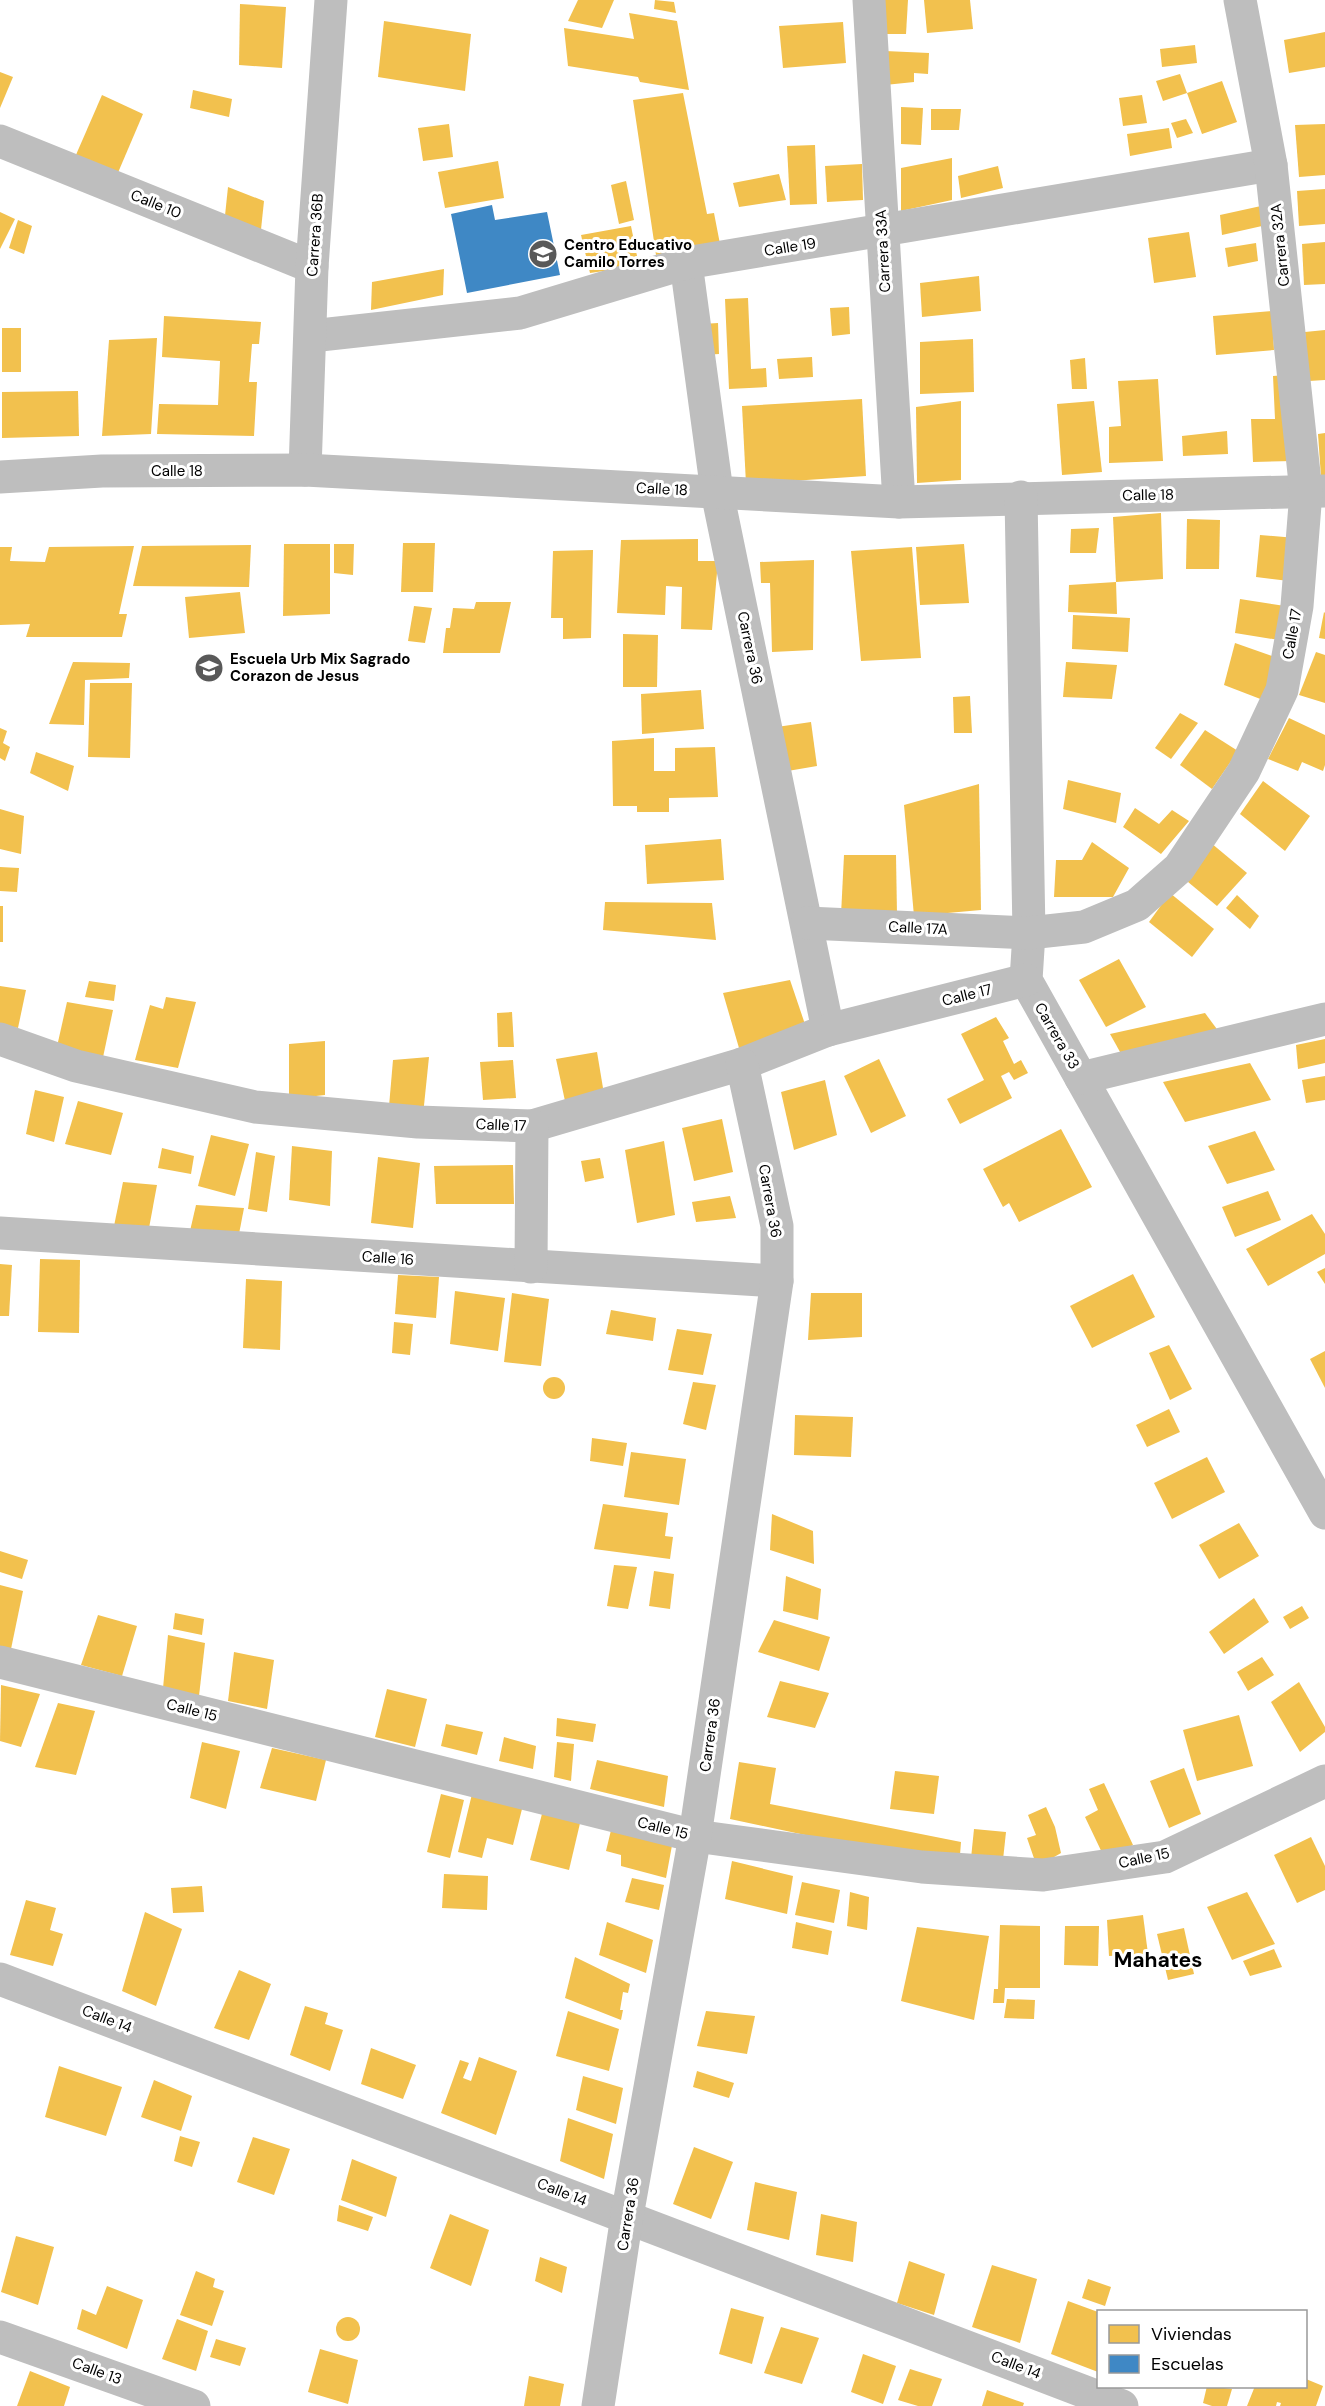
<svg xmlns="http://www.w3.org/2000/svg" width="1325" height="2406" font-family="'DM Sans',sans-serif">
<rect width="100%" height="100%" fill="#fff"/>
<g fill="#f2c14e">
<path d="M578 0H614L602 28 568 21Z"/>
<path d="M655 0 674 2 676 13 654 9Z"/>
<path d="M884 0H908L906 34H885Z"/>
<path d="M924 0H970L973 29 927 33Z"/>
<path d="M240 4 286 7 282 68 239 65Z"/>
<path d="M629 13 677 21 689 90 640 82 638 77 568 66 564 28 634 39Z"/>
<path d="M384 21 471 34 465 91 378 77Z"/>
<path d="M843 22 846 63 783 68 779 26Z"/>
<path d="M1325 32V67L1289 73 1284 40Z"/>
<path d="M1195 45 1197 63 1162 67 1160 49Z"/>
<path d="M885 51 929 53 928 74 914 73V82L885 85Z"/>
<path d="M0 72 13 77 0 108Z"/>
<path d="M1180 74 1187 93 1222 81 1237 122 1202 134 1187 93 1163 101 1156 81Z"/>
<path d="M193 90 232 99 229 117 190 108Z"/>
<path d="M683 93 707 214 714 213 720 244 656 255 633 100Z"/>
<path d="M102 95 143 114 114 182 72 164Z"/>
<path d="M1142 95 1147 123 1123 126 1119 98Z"/>
<path d="M901 107 923 108 921 145 901 144Z"/>
<path d="M931 109H961L959 130H931Z"/>
<path d="M1186 119 1193 133 1177 138 1171 123Z"/>
<path d="M449 124 453 157 423 161 418 128Z"/>
<path d="M1325 124V175L1299 177 1295 125Z"/>
<path d="M1169 128 1172 148 1130 156 1127 134Z"/>
<path d="M815 145 817 204 790 205 787 146Z"/>
<path d="M952 158V200L901 211V168Z"/>
<path d="M498 161 504 198 445 208 438 172Z"/>
<path d="M862 164 863 200 827 202 825 166Z"/>
<path d="M998 166 1003 188 961 198 958 176Z"/>
<path d="M779 174 786 200 739 207 733 183Z"/>
<path d="M626 181 634 220 619 224 611 185Z"/>
<path d="M228 187 264 201 260 239 224 225Z"/>
<path d="M1325 189V224L1299 226 1297 191Z"/>
<path d="M1261 206 1262 226 1222 235 1220 215Z"/>
<path d="M0 212 15 219 0 249Z"/>
<path d="M18 220 32 226 24 254 9 248Z"/>
<path d="M631 226 639 266 590 273 581 235Z"/>
<path d="M1189 232 1196 277 1154 283 1148 238Z"/>
<path d="M1325 242V284L1304 285 1302 244Z"/>
<path d="M1256 243 1258 261 1228 267 1225 248Z"/>
<path d="M444 269 443 295 371 310 372 282Z"/>
<path d="M979 276 981 311 922 317 920 283Z"/>
<path d="M748 298 751 369 766 368 767 387 729 389 725 299Z"/>
<path d="M849 307 850 334 832 336 830 308Z"/>
<path d="M1272 311 1274 350 1216 355 1213 316Z"/>
<path d="M164 316 261 322 259 344H252L249 382H257L254 436 157 434 159 404 218 405 220 361 162 357Z"/>
<path d="M718 323 719 354 704 355 702 324Z"/>
<rect x="2" y="328" width="19" height="44"/>
<path d="M1325 330V380L1309 381 1305 332Z"/>
<path d="M157 338 151 434 102 436 109 340Z"/>
<path d="M973 339 974 392 920 394V342Z"/>
<path d="M812 357 813 377 779 379 777 359Z"/>
<path d="M1085 358 1087 389H1072L1070 360Z"/>
<path d="M1285 375 1293 461 1253 462 1251 419H1275L1273 376Z"/>
<path d="M1158 379 1163 461 1109 463V427L1121 426 1118 381Z"/>
<path d="M78 391 79 436 2 438V392Z"/>
<path d="M862 399 866 476 746 484 742 406Z"/>
<path d="M961 401V480L917 483 916 407Z"/>
<path d="M1094 401 1102 472 1062 475 1057 404Z"/>
<path d="M1227 431 1228 454 1183 456 1182 436Z"/>
<path d="M1325 433V477H1321L1318 434Z"/>
<path d="M1161 513 1163 579 1116 582 1113 517Z"/>
<path d="M1187 519 1220 520 1219 569H1186Z"/>
<path d="M1099 528 1096 553H1070L1071 529Z"/>
<path d="M1260 535 1296 538 1289 581 1256 577Z"/>
<path d="M698 539V561H718L712 630 681 629 682 587 666 586 665 615 617 613 621 540Z"/>
<path d="M403 543H435L433 592H401Z"/>
<path d="M284 544H330V614L283 616Z"/>
<path d="M334 544H354L353 575 334 573Z"/>
<path d="M964 544 969 603 920 605 916 547Z"/>
<path d="M251 545 249 587 133 586 142 546Z"/>
<path d="M134 546 119 614H127L122 637H26L30 624 0 625V547H12L10 561 45 562 49 547Z"/>
<path d="M912 547 921 658 861 661 851 551Z"/>
<path d="M593 550 591 638 563 639V618H551L553 551Z"/>
<path d="M814 560 813 650 772 652 770 583H761L760 562Z"/>
<path d="M1116 582 1117 614 1068 612 1069 585Z"/>
<path d="M240 592 245 633 189 638 185 597Z"/>
<path d="M1240 599 1285 606 1279 640 1235 633Z"/>
<path d="M476 602H511L500 653H443L446 628H450L453 608 474 609Z"/>
<path d="M414 606 432 608 425 643 408 641Z"/>
<path d="M1324 612 1325 613V639L1319 638Z"/>
<path d="M1073 615 1130 618 1128 652 1072 649Z"/>
<path d="M623 634 658 635 657 687H623Z"/>
<path d="M1235 643 1275 657 1263 700 1224 685Z"/>
<path d="M1316 652 1325 655V703L1299 695Z"/>
<path d="M73 662 130 663 129 678 85 680 84 725 49 724Z"/>
<path d="M1066 662 1117 665 1112 699 1063 697Z"/>
<path d="M90 683H132L130 758 88 757Z"/>
<path d="M701 690 704 729 642 734 641 694Z"/>
<path d="M970 696 972 733H954L953 697Z"/>
<path d="M1180 713 1198 723 1171 759 1155 748Z"/>
<path d="M1289 718 1325 735V765L1323 771 1302 762 1298 771 1268 759Z"/>
<path d="M811 722 817 766 776 773 770 728Z"/>
<path d="M0 728 7 731 3 743 10 747 5 761 0 758Z"/>
<path d="M1205 730 1238 751 1212 789 1180 765Z"/>
<path d="M654 738V771H675V748L715 747 718 797 669 798V812H637V806H613L612 741Z"/>
<path d="M36 752 74 766 68 791 30 773Z"/>
<path d="M1068 780 1121 793 1116 823 1063 809Z"/>
<path d="M1263 781 1310 816 1285 851 1240 814Z"/>
<path d="M979 784 981 910 914 916 904 805Z"/>
<path d="M1135 808 1159 824 1172 810 1189 821 1161 854 1123 827Z"/>
<path d="M0 809 24 816 21 854 0 849Z"/>
<path d="M721 839 724 880 647 884 645 845Z"/>
<path d="M1092 842 1129 868 1113 897H1054L1056 860H1082Z"/>
<path d="M1211 843 1247 873 1217 906 1182 877Z"/>
<path d="M844 855H896L897 915H841Z"/>
<path d="M0 867 19 868 17 892 0 891Z"/>
<path d="M1170 893 1214 929 1192 957 1149 922Z"/>
<path d="M1237 895 1259 916 1250 929 1226 908Z"/>
<path d="M605 902 712 903 716 940 603 930Z"/>
<rect x="0" y="906" width="3" height="36"/>
<path d="M1119 959 1146 1007 1106 1027 1079 980Z"/>
<path d="M790 980 809 1036 739 1048 723 993Z"/>
<path d="M89 981 116 985 114 1001 85 997Z"/>
<path d="M0 986 26 990 18 1028 0 1025Z"/>
<path d="M166 997 196 1002 178 1068 135 1060 150 1005 163 1009Z"/>
<path d="M67 1002 113 1010 102 1062 56 1051Z"/>
<path d="M512 1012 514 1047H498L497 1013Z"/>
<path d="M1205 1013 1222 1036 1124 1059 1110 1034Z"/>
<path d="M996 1017 1009 1038 1003 1041 1014 1064 1021 1060 1028 1073 1014 1080 1009 1072 1001 1076 1012 1098 960 1124 947 1099 984 1080 961 1034Z"/>
<path d="M1325 1039V1063L1298 1069 1296 1045Z"/>
<path d="M325 1041V1095L289 1099V1044Z"/>
<path d="M597 1052 604 1094 565 1101 556 1059Z"/>
<path d="M429 1057 423 1115 388 1118 393 1060Z"/>
<path d="M879 1059 906 1116 871 1133 844 1076Z"/>
<path d="M513 1060 516 1098 483 1100 480 1062Z"/>
<path d="M1250 1063 1271 1100 1185 1122 1163 1082Z"/>
<path d="M1325 1076V1100L1306 1103 1302 1080Z"/>
<path d="M825 1080 837 1135 794 1150 781 1092Z"/>
<path d="M35 1090 64 1097 54 1142 26 1134Z"/>
<path d="M78 1101 123 1113 111 1155 65 1144Z"/>
<path d="M722 1119 733 1172 694 1181 682 1128Z"/>
<path d="M1061 1129 1092 1187 1019 1222 1009 1203 1003 1207 983 1169Z"/>
<path d="M1255 1131 1275 1170 1227 1184 1208 1146Z"/>
<path d="M211 1135 249 1144 235 1196 198 1186Z"/>
<path d="M664 1141 675 1215 637 1223 625 1150Z"/>
<path d="M292 1146 332 1151 330 1206 289 1200Z"/>
<path d="M162 1148 194 1156 191 1174 158 1168Z"/>
<path d="M256 1152 275 1156 267 1212 248 1209Z"/>
<path d="M378 1157 420 1163 413 1228 371 1223Z"/>
<path d="M600 1158 604 1178 585 1182 581 1161Z"/>
<path d="M513 1165 514 1204H436L434 1166Z"/>
<path d="M123 1182 157 1185 149 1228 114 1226Z"/>
<path d="M1268 1191 1281 1220 1235 1237 1222 1207Z"/>
<path d="M730 1196 736 1218 696 1222 692 1202Z"/>
<path d="M196 1205 244 1208 239 1234 190 1231Z"/>
<path d="M1312 1214 1325 1234V1254L1268 1286 1246 1249Z"/>
<path d="M40 1259 80 1260 79 1333 38 1332Z"/>
<path d="M0 1264 12 1265 9 1316H0Z"/>
<path d="M1325 1268V1284L1317 1272Z"/>
<path d="M1133 1274 1155 1317 1092 1348 1070 1306Z"/>
<path d="M398 1275 439 1277 436 1318 395 1314Z"/>
<path d="M246 1279 282 1281 280 1350 243 1348Z"/>
<path d="M455 1291 505 1298 498 1351 450 1344Z"/>
<path d="M512 1293 549 1299 541 1366 504 1362Z"/>
<path d="M811 1293H862V1337L808 1340Z"/>
<path d="M611 1310 656 1318 653 1341 606 1334Z"/>
<path d="M394 1322 413 1324 410 1355 392 1353Z"/>
<path d="M677 1329 712 1334 703 1375 668 1370Z"/>
<path d="M1169 1345 1192 1389 1170 1400 1149 1353Z"/>
<path d="M1325 1351V1388L1310 1359Z"/>
<circle cx="554" cy="1388" r="11"/>
<path d="M693 1382 716 1385 706 1430 683 1424Z"/>
<path d="M1169 1409 1180 1432 1147 1447 1136 1425Z"/>
<path d="M795 1415 853 1417 851 1457 794 1455Z"/>
<path d="M592 1438 627 1443 623 1466 590 1461Z"/>
<path d="M631 1452 686 1459 679 1505 624 1497Z"/>
<path d="M1207 1457 1225 1492 1172 1519 1154 1483Z"/>
<path d="M603 1504 668 1513 665 1536 673 1537 670 1559 594 1549Z"/>
<path d="M772 1514 813 1531 814 1564 770 1550Z"/>
<path d="M1239 1523 1259 1556 1219 1579 1199 1545Z"/>
<path d="M0 1551 28 1560 22 1579 0 1572Z"/>
<path d="M614 1565 637 1567 628 1609 607 1606Z"/>
<path d="M654 1571 674 1574 670 1609 649 1606Z"/>
<path d="M786 1576 821 1589 818 1620 783 1611Z"/>
<path d="M0 1585 23 1591 11 1649 0 1647Z"/>
<path d="M1254 1598 1269 1622 1224 1654 1209 1632Z"/>
<path d="M1302 1606 1309 1618 1290 1629 1283 1617Z"/>
<path d="M175 1613 204 1619 202 1635 173 1629Z"/>
<path d="M98 1615 137 1626 122 1676 81 1665Z"/>
<path d="M774 1620 830 1637 819 1671 758 1652Z"/>
<path d="M168 1635 205 1643 199 1696 163 1688Z"/>
<path d="M234 1652 274 1660 267 1709 228 1701Z"/>
<path d="M1262 1657 1274 1675 1248 1691 1237 1672Z"/>
<path d="M780 1681 829 1693 815 1728 767 1717Z"/>
<path d="M1299 1682 1325 1727V1732L1300 1752 1271 1702Z"/>
<path d="M1 1685 40 1694 21 1747 0 1741Z"/>
<path d="M387 1689 427 1699 415 1747 375 1737Z"/>
<path d="M58 1703 95 1711 76 1775 35 1767Z"/>
<path d="M1239 1715 1253 1766 1197 1781 1183 1730Z"/>
<path d="M557 1718 596 1724 593 1742 556 1736Z"/>
<path d="M446 1724 483 1732 477 1755 441 1746Z"/>
<path d="M504 1737 536 1746 533 1769 499 1761Z"/>
<path d="M202 1742 240 1751 226 1809 190 1798Z"/>
<path d="M557 1742 574 1744 571 1781 554 1777Z"/>
<path d="M272 1748 326 1760 316 1801 260 1788Z"/>
<path d="M597 1760 668 1776 664 1807 590 1789Z"/>
<path d="M739 1762 776 1768 770 1804 961 1842 959 1868 730 1819Z"/>
<path d="M1184 1768 1201 1814 1169 1828 1150 1781Z"/>
<path d="M895 1771 939 1776 934 1814 890 1809Z"/>
<path d="M1104 1783 1133 1845 1106 1861 1085 1817 1098 1810 1089 1789Z"/>
<path d="M441 1794 464 1800 450 1858 427 1852Z"/>
<path d="M472 1794 523 1805 513 1845 487 1838 482 1858 458 1852Z"/>
<path d="M1046 1807 1055 1827 1061 1853 1037 1867 1027 1838 1036 1835 1028 1815Z"/>
<path d="M543 1810 581 1819 569 1870 530 1860Z"/>
<path d="M612 1826 673 1840 666 1878 621 1866V1855L606 1851Z"/>
<path d="M974 1829 1006 1832 1002 1869 970 1868Z"/>
<path d="M1311 1837 1325 1866V1890L1297 1903 1274 1855Z"/>
<path d="M732 1861 793 1876 787 1914 725 1899Z"/>
<path d="M444 1874 488 1876 487 1910 442 1908Z"/>
<path d="M632 1878 664 1885 659 1910 625 1902Z"/>
<path d="M802 1882 840 1890 834 1923 795 1915Z"/>
<path d="M202 1886 204 1912 173 1913 171 1888Z"/>
<path d="M850 1892 869 1897 867 1930 847 1926Z"/>
<path d="M1247 1892 1275 1944 1232 1960 1207 1907Z"/>
<path d="M26 1900 56 1908 50 1930 63 1934 53 1966 10 1955Z"/>
<path d="M145 1912 182 1929 156 2006 122 1991Z"/>
<path d="M1143 1915 1148 1954 1109 1956 1107 1920Z"/>
<path d="M607 1922 653 1940 646 1973 599 1955Z"/>
<path d="M796 1922 832 1931 828 1955 792 1948Z"/>
<path d="M1000 1925 1040 1926V1988H1005L1004 2003H993L994 1989H998Z"/>
<path d="M1065 1926H1099L1098 1966 1064 1965Z"/>
<path d="M917 1927 989 1936 974 2020 901 2001Z"/>
<path d="M1184 1928 1194 1974 1168 1980 1157 1934Z"/>
<path d="M1274 1949 1282 1967 1250 1976 1243 1961Z"/>
<path d="M575 1957 630 1984 628 1993 623 1992 620 2010H623L621 2020 565 1998Z"/>
<path d="M239 1970 271 1984 249 2040 214 2028Z"/>
<path d="M1007 1999 1035 2000 1034 2019 1004 2018Z"/>
<path d="M305 2006 328 2013 325 2024 343 2030 330 2071 290 2055Z"/>
<path d="M568 2011 619 2029 609 2071 556 2056Z"/>
<path d="M706 2011 755 2016 747 2054 697 2046Z"/>
<path d="M371 2048 416 2065 403 2099 361 2084Z"/>
<path d="M479 2057 517 2071 496 2135 441 2113 460 2060 469 2063 463 2078 471 2081Z"/>
<path d="M59 2066 122 2087 106 2136 45 2117Z"/>
<path d="M697 2071 734 2083 729 2098 693 2087Z"/>
<path d="M583 2076 623 2088 616 2124 576 2110Z"/>
<path d="M154 2080 192 2096 181 2131 141 2117Z"/>
<path d="M568 2118 613 2134 604 2179 560 2161Z"/>
<path d="M180 2136 200 2142 192 2167 174 2161Z"/>
<path d="M253 2137 290 2149 274 2195 237 2182Z"/>
<path d="M694 2147 733 2162 711 2219 673 2204Z"/>
<path d="M352 2159 397 2177 386 2217 341 2200Z"/>
<path d="M755 2182 797 2192 789 2240 747 2230Z"/>
<path d="M339 2205 373 2217 368 2231 337 2221Z"/>
<path d="M450 2214 489 2230 471 2286 430 2268Z"/>
<path d="M821 2214 857 2222 853 2262 816 2255Z"/>
<path d="M16 2236 54 2247 38 2305 1 2292Z"/>
<path d="M540 2257 567 2267 562 2293 535 2281Z"/>
<path d="M909 2261 945 2274 934 2315 897 2303Z"/>
<path d="M992 2265 1037 2279 1020 2343 972 2327Z"/>
<path d="M196 2271 215 2279 213 2287 224 2291 212 2326 180 2315Z"/>
<path d="M1088 2279 1111 2287 1105 2306 1082 2298Z"/>
<path d="M107 2286 143 2300 127 2349 77 2329 82 2309 96 2315Z"/>
<path d="M1068 2301 1098 2312V2372L1051 2354Z"/>
<path d="M731 2308 764 2317 752 2364 719 2354Z"/>
<circle cx="348" cy="2329" r="12"/>
<path d="M177 2319 208 2331 196 2371 162 2359Z"/>
<path d="M781 2327 819 2338 802 2384 764 2373Z"/>
<path d="M216 2339 246 2348 240 2366 210 2357Z"/>
<path d="M320 2349 358 2360 348 2404 308 2392Z"/>
<path d="M863 2354 896 2366 883 2404 851 2392Z"/>
<path d="M910 2369 942 2379 932 2406H918L898 2400Z"/>
<path d="M30 2371 70 2387 64 2406H17Z"/>
<path d="M529 2376 564 2384 560 2406H524Z"/>
<path d="M1306 2379 1323 2386 1316 2406H1280L1281 2403 1277 2402 1276 2406H1247L1255 2386H1306Z"/>
<path d="M1207 2386 1232 2389 1227 2406H1212L1203 2403Z"/>
<path d="M987 2390 1024 2403 1023 2406H982Z"/>
</g>
<path fill="#3f88c5" d="M492 205 495 220 547 212 560 275 467 293 451 214Z"/>
<g fill="none" stroke-linecap="round" stroke-linejoin="round">
<g stroke="#bebebe" stroke-width="33">
<path d="M869 0 899 502"/>
<path d="M0 141 312 267"/>
<path d="M686 263 717 492 828 1030"/>
<path d="M311 336 520 313 686 263 1271 165"/>
<path d="M305 470 312 267 331 0"/>
<path d="M0 477 102 471 305 470 899 502 1325 491"/>
<path d="M1021 497 1029 933 1026 980 1325 1513"/>
<path d="M807 923 1029 933 1084 927 1137 905 1179 868 1244 771 1282 690 1297 606 1306 492 1271 165 1240 0"/>
<path d="M0 1039 76 1066 255 1107 418 1122 532 1126 742 1064 828 1030 1026 980"/>
<path d="M1081 1078 1325 1019"/>
<path d="M0 1233 777 1281"/>
<path d="M531 1267 532 1126"/>
<path d="M0 1662 695 1836 922 1867 1043 1875 1165 1857 1325 1781"/>
<path d="M0 1979 1122 2406"/>
<path d="M0 2337 194 2406"/>
<path d="M598 2406 627 2216 695 1836 777 1281V1226L742 1064"/>
</g>
</g>
<defs>
<g id="school-disc" transform="scale(1.5)"><circle r="9.5" fill="#595959" stroke="#fff"/><path d="M0-5L7-2L0 1L-7-2ZM-4 1L0 2.5L4 1V4Q0 6-4 4Z" fill="#fff"/></g>
</defs>
<g fill-rule="evenodd">
<use href="#school-disc" x="543" y="254"/>
<use href="#school-disc" x="209" y="668"/>
</g>
<g text-anchor="middle" dominant-baseline="central" stroke-width="6" stroke-linejoin="round" paint-order="stroke">
<g font-size="15" fill="#000" stroke="#fff">
<text transform="translate(156 204) rotate(22)">Calle 10</text>
<text transform="translate(315 235) rotate(-86)">Carrera 36B</text>
<text transform="translate(1280 245) rotate(-96)">Carrera 32A</text>
<text transform="translate(790 247) rotate(-9)">Calle 19</text>
<text transform="translate(883 251) rotate(-93)">Carrera 33A</text>
<text x="177" y="471">Calle 18</text>
<text transform="translate(662 489) rotate(3)">Calle 18</text>
<text transform="translate(1148 495) rotate(-1)">Calle 18</text>
<text transform="translate(1292 634) rotate(-80)">Calle 17</text>
<text transform="translate(750 648) rotate(78)">Carrera 36</text>
<text transform="translate(918 928) rotate(3)">Calle 17A</text>
<text transform="translate(967 995) rotate(-14)">Calle 17</text>
<text transform="translate(1057 1036) rotate(60)">Carrera 33</text>
<text transform="translate(501 1125) rotate(2)">Calle 17</text>
<text transform="translate(770 1201) rotate(80)">Carrera 36</text>
<text transform="translate(388 1258) rotate(4)">Calle 16</text>
<text transform="translate(192 1710) rotate(14)">Calle 15</text>
<text transform="translate(710 1735) rotate(-82)">Carrera 36</text>
<text transform="translate(663 1828) rotate(14)">Calle 15</text>
<text transform="translate(1144 1858) rotate(-12)">Calle 15</text>
<text transform="translate(107 2019) rotate(21)">Calle 14</text>
<text transform="translate(562 2192) rotate(21)">Calle 14</text>
<text transform="translate(628 2214) rotate(-81)">Carrera 36</text>
<text transform="translate(1016 2365) rotate(21)">Calle 14</text>
<text transform="translate(97 2371) rotate(20)">Calle 13</text>
</g>
<g font-size="15" font-weight="bold" fill="#000" stroke="#fff" text-anchor="start">
<text x="564" y="245">Centro Educativo<tspan x="564" dy="17">Camilo Torres</tspan></text>
<text x="230" y="659">Escuela Urb Mix Sagrado<tspan x="230" dy="17">Corazon de Jesus</tspan></text>
</g>
<g font-size="21" font-weight="bold" fill="#000" stroke="#fff">
<text x="1158" y="1960">Mahates</text>
</g>
</g>
<rect x="1097" y="2310" width="210" height="78" fill="#ffffff" stroke="#999999" stroke-width="1.5"/>
<rect x="1109" y="2325" width="30" height="18" fill="#f2c14e" stroke="#999999" stroke-width="1.5"/>
<text x="1151" y="2340" font-size="18" fill="#000000">Viviendas</text>
<rect x="1109" y="2355" width="30" height="18" fill="#3f88c5" stroke="#999999" stroke-width="1.5"/>
<text x="1151" y="2370" font-size="18" fill="#000000">Escuelas</text>
</svg>
